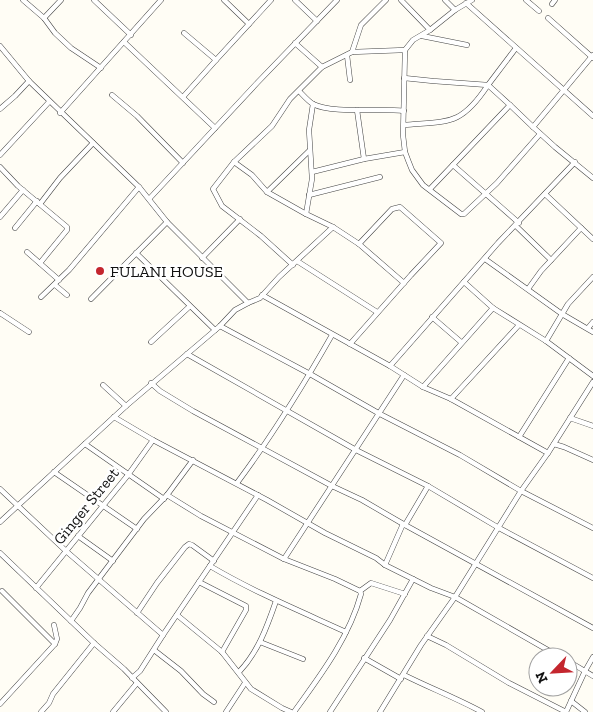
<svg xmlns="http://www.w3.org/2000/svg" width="593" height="712" font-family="'Zilla Slab',serif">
<rect width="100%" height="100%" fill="#fffdf5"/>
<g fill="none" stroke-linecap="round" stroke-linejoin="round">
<g stroke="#444" stroke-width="5.5">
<g id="minor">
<path d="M23 0 44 18 55 33 71 48 101 68"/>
<path d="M94 0 131 35"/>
<path d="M224 0 249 24"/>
<path d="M295 0 317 21"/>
<path d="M401 0 430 30"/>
<path d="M445 0 455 10"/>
<path d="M472 0 455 10 430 30 413 40 405 50 403 135 405 152 408 160 412 170 423 185 461 214H464L497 183 540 134"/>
<path d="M526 0 539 11"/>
<path d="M466 3 593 116"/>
<path d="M552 4 555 0"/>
<path d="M44 18 61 0"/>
<path d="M548 18 593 58"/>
<path d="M184 33 216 60"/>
<path d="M422 36 467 45"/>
<path d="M124 42 215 128"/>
<path d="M295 43 322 67"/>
<path d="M0 46 29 81 139 187 167 222 248 303"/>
<path d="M352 52 361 25 386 0"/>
<path d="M347 55 350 80"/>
<path d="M593 55 533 127 555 147 593 178"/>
<path d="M299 91C303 95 308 101 313 104 332 114 381 108 404 111"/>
<path d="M112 95 137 116 183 163"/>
<path d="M183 97 216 60 271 0"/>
<path d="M510 105 488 85 516 48"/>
<path d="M0 109 15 96 29 81"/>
<path d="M357 110 364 159"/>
<path d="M60 113 161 0"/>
<path d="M404 125C449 121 461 126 488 85L433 81 404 78"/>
<path d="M0 155 49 102"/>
<path d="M234 162 252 175 267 192 306 214 333 227 359 244 404 283"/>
<path d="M453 165 519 223"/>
<path d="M0 167 18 186 67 227V230L40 263"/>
<path d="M312 172 364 159 405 152"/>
<path d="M430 189 510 105 533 127"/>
<path d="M267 192 309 151"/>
<path d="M545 194 593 239"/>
<path d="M309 195 380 177"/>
<path d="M150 198 258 82 337 0"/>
<path d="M40 204 60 178 93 143"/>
<path d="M306 214 312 179 309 130 313 104"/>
<path d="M0 217 23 190"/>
<path d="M516 226 551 260"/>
<path d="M15 228 37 201"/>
<path d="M27 252 59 280"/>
<path d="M136 253 215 330"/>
<path d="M202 258 240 219"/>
<path d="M485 259 562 314 593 332"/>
<path d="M297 261 377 312"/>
<path d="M293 265 261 236 222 206 213 189 234 162 272 126 290 99 322 67 352 52 405 50"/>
<path d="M464 282 493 308 546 341 593 376"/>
<path d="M55 285 67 295"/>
<path d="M528 289 541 271 581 228"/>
<path d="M262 295 390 366 423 387 451 399 548 453"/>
<path d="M41 297 69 270 139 187"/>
<path d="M91 299 167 222"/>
<path d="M0 313 29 332"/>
<path d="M432 317 461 342"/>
<path d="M220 326 310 374 380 414 460 455 521 491 593 528"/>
<path d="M588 328 593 322"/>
<path d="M546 341 568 304 593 277"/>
<path d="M151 342 189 307"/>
<path d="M350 344 411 275 441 243 400 207 392 209 359 244"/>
<path d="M187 354 356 450 428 486 499 528 593 578"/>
<path d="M390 366 498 243 575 162"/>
<path d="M151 383 160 391 193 411 332 486 362 500 405 525 593 628"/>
<path d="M103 385 126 406"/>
<path d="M423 387 493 308"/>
<path d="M451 399 519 325"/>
<path d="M114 417 153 440 267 500 325 533 376 558 385 565 431 588 455 597 560 657"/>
<path d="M570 418 593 426"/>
<path d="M519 437 569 358"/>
<path d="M85 444 164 499"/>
<path d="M554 444 564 447 593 460"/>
<path d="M54 472 137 529"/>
<path d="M237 483C272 436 303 386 332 335"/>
<path d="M0 489 66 551 163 635"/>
<path d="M167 495 201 516 284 559 335 579 360 591 361 594C349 638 320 676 294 712"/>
<path d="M0 522 126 406 220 326 235 310 248 303 260 298 279 277 333 227"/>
<path d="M405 525 428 486"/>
<path d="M78 536 113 561"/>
<path d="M0 553 94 643 124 669 166 712"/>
<path d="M284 559 404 375"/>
<path d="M385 565 403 524"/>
<path d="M210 566C254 592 300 611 346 632"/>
<path d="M199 582 246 606V610L222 652"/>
<path d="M36 588 128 475 153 440"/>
<path d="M2 591 55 644"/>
<path d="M360 591 371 583 405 594"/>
<path d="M137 613 157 583 185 547 189 544 192 545 214 561"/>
<path d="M177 615 222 652 251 689 282 708 291 712"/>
<path d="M71 621 80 608 88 593 144 519 167 495 193 460"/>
<path d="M427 636 446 645 509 683 566 712 585 671 593 657"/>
<path d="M260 642 303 659"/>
<path d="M154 650 181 671 203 694 214 702"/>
<path d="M364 658 401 679"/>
<path d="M568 661 593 676"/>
<path d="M239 672C258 652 267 627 276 601"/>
<path d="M404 675C430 688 456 698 482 712"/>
<path d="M132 678 140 671 163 635 258 495"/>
<path d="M571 701 585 712"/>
<path d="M0 704 55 644 57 639 54 625"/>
<path d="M41 712 49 703 53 694 94 643"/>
<path d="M113 712 137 683"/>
<path d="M226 712 245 683"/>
<path d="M330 712 390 620 413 579"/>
<path d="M380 712 421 645 455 597 521 491 548 453 593 382"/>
</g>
</g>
<use href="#minor" stroke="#fff" stroke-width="4.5"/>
</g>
<circle fill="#c4262e" stroke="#fff" stroke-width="2" cx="100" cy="271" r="5"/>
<g text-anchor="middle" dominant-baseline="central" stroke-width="5" stroke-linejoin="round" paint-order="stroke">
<g font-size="16" fill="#111" stroke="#fff" text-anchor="start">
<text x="110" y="271">FULANI HOUSE</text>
</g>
<g font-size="16" fill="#111" stroke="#fff">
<text transform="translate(86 506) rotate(-51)">Ginger Street</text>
</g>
</g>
<g transform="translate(553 672) rotate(245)"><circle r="24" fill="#ffffff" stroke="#a0a0a0"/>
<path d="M0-4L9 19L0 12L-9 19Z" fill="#c4262e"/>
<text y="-8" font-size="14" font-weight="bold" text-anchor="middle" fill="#111111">N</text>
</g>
</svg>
